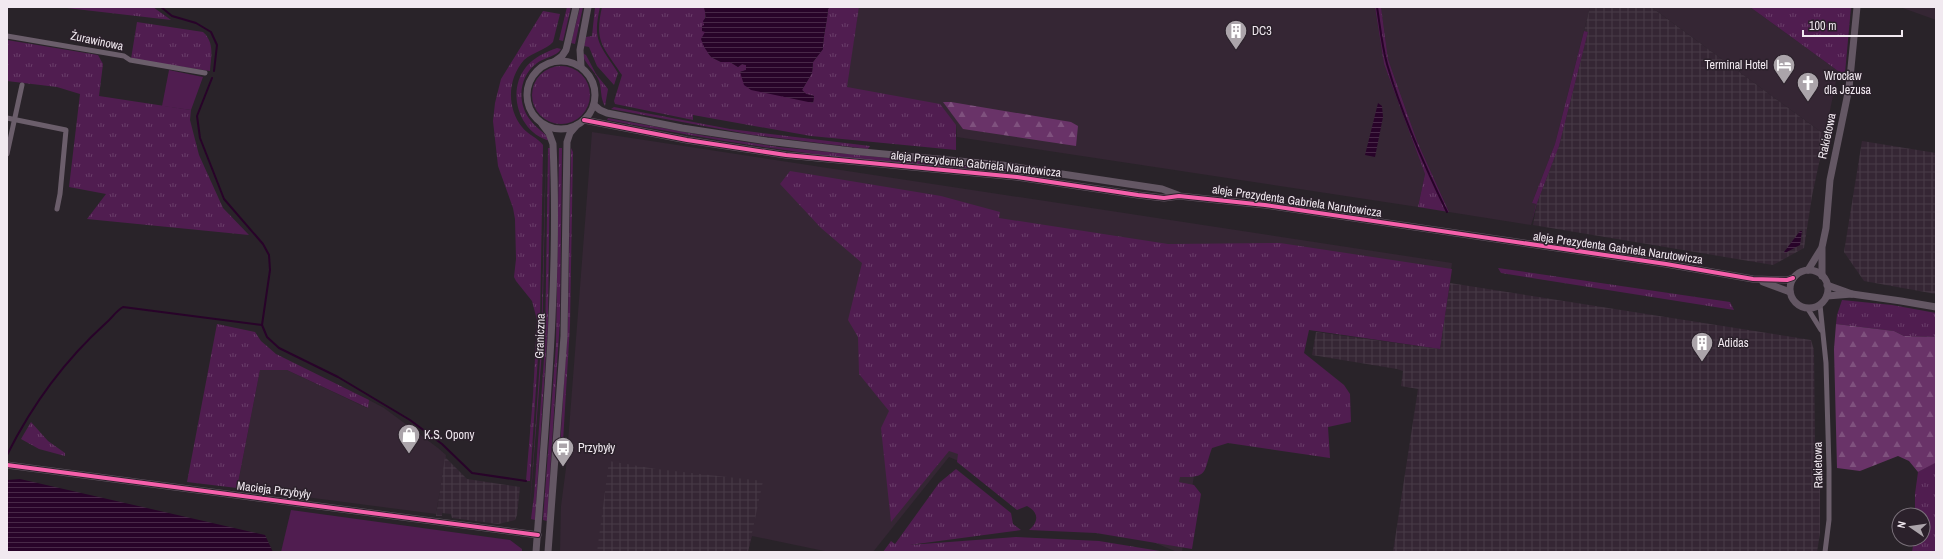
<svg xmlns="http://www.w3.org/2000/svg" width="1943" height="559" font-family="'Archivo Narrow',sans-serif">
<defs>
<pattern id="industrial-grid" width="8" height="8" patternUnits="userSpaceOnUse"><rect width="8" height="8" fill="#352634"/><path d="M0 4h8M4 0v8" fill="none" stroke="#493b48"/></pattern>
<pattern id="grass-tufts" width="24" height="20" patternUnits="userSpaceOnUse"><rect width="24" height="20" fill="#501d50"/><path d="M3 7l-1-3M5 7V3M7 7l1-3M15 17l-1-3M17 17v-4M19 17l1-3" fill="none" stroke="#6a3e6a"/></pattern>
<pattern id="forest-firs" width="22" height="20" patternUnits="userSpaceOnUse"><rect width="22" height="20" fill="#693368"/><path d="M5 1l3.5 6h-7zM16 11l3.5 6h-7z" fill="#7f517e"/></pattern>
<pattern id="water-rules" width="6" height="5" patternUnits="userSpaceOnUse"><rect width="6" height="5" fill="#280329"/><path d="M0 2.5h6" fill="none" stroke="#482848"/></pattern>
</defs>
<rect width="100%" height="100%" fill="#292329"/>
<g fill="#352634">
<path d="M859 7H1375L1384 64 1425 174 1418 207 957 137 956 125 846 87Z"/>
<path d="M1381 7H1590L1555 144 1532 203 1536 204 1531 225 1449 212 1417 141 1395 79 1388 59Z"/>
<path d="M1651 7H1750L1838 71 1825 135Z"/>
<path d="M1900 7H1936V20Z"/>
<path d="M592 132 1452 263 1440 349 1312 261 1200 438 1182 552H1177L949 457 873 552H829L752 536 748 552H560L561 506 566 468Z"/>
<path d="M260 370H287L367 408 369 400 384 408 438 448 446 455 436 514 237 488Z"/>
</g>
<g fill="url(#industrial-grid)">
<path d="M1590 7H1651L1825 135 1812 196 1804 248 1773 265 1533 225 1537 203 1559 146 1588 32 1584 31Z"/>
<path d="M1862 141 1936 153V294L1864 281 1844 252Z"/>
<path d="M1450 283 1811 340 1814 350 1815 448 1820 450V533L1817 552H1393L1418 389 1401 386 1403 371 1397 369 1312 355 1316 332 1440 349Z"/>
<path d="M445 457 467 479 520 487 517 515 515 520 498 524 452 518 451 514 442 513V516H436Z"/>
<path d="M609 461 656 469 763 481 748 552H597Z"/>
</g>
<g fill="url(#grass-tufts)">
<path d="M67 7H153L171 20 67 8Z"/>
<path d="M567 7H571L563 41 559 40Z"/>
<path d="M580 7H583L575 44 571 43Z"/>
<path d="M595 7H600C592 42 600 44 618 73L614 85 597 66 589 47 584 46 586 37 592 36Z"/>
<path d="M602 7H704C707 14 705 24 702 31H705L708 53 711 57 721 62H730L738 67 742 64 746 65V70L740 72 813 103 814 96 806 94 802 90 812 73 813 62 823 49C823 36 827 23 828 9L830 7H859L847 87 940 104 956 125V150L811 136 693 115V120L615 104 614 101 622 75C603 46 594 42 602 7Z"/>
<path d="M1375 7H1381L1388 59 1395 79 1417 141 1449 212 1418 207 1425 174 1384 64Z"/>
<path d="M1750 7H1851L1845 73 1838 71Z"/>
<path d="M543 11 560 14 553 42C546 50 533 52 524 60 508 78 506 107 522 127 527 134 538 138 543 145L540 325 530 481H526L533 396 537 320 532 301 516 281 514 277 516 259 515 219 513 208 498 166 493 121 495 103 501 79Z"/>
<path d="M137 22 203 32C215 43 211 57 210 71L131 59Z"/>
<path d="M1584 31 1588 32 1559 146 1537 203 1531 225 1536 204 1532 203 1555 144Z"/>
<path d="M7 40 98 55 103 64 99 96 191 110 190 120 199 155 223 208 249 235 87 219 106 194 69 187 80 94 57 87 7 81Z"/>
<path d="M557 48 561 49C556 57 545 57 537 63 519 76 516 103 531 121 537 129 545 132 550 141 519 133 506 92 526 67 534 57 546 52 557 48Z"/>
<path d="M582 53 586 55 596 74 608 89 605 106C600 98 602 89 599 81 595 70 585 65 582 53Z"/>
<circle cx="561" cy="95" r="29"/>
<path d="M614 107 730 129 870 146 868 149 753 135 611 109Z"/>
<path d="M608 118 706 136 779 147 1017 171V173C960 167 904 163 847 158 766 149 687 135 607 120Z"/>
<path d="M546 148 542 351 530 507 541 345Z"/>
<path d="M548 148H550L548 325 535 520 531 519 534 496 545 345Z"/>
<path d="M559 148H562L560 319 547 521 543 520 556 344Z"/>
<path d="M571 148 573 152 570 325 562 458 560 448 568 317Z"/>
<path d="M790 171 941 196 1000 212 999 218 1168 244 1280 243 1452 269 1440 349 1309 330 1304 353 1344 385 1350 394 1351 422 1328 427 1330 458 1228 443 1212 448C1203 472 1209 478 1180 477L1179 482 1194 485 1201 494 1192 549 1096 533 1029 530C1039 522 1039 512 1027 506L1017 510 957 462 958 454 949 451 891 522 881 428 889 411 859 374 858 337 848 320 862 263 821 228 780 184Z"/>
<path d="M1498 268 1730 302 1734 310 1501 273Z"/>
<path d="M1842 300 1892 305 1936 313V337L1904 336 1894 331 1836 324 1837 315Z"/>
<path d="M217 324 255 332 261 341 276 354 369 400 368 408 287 370H260L237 488 187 482Z"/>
<path d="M31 422 48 441 65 453V456L39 449 21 439Z"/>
<path d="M1936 462V552H1912L1914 539H1923V515H1915V494L1918 472Z"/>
<path d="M956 469 1011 513 1013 524 1021 530 909 545 1016 537 1099 541 1166 552H883L891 541 895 544 939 483Z"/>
</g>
<g fill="url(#forest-firs)">
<path d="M943 102H951L1071 122 1078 126 1076 146 963 129Z"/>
<path d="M1836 324 1894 331 1904 336 1936 337 1935 463 1918 472 1909 461 1898 456 1860 471 1837 468 1834 349Z"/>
</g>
<g fill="#501d50">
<path d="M169 70 203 77 191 110 162 106Z"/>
<path d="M291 510 510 540 522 549V552H281Z"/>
</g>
<g fill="url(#water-rules)">
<path d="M704 7H830L828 9C827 23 823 36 823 49L813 62 812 73 802 90 806 94 814 96 813 103 751 90 744 85 740 72 746 70V65L742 64 738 67 730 62H721L711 57 704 47 701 39 705 32 702 31V26L704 25 703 21 706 17Z"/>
<path d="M1378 103 1382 106 1383 117 1375 157 1365 155Z"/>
<path d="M1800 231H1802L1800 245 1785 253 1784 252Z"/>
<path d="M20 479 265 535 273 552H7V480Z"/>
</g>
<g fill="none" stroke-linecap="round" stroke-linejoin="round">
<g stroke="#280329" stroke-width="2">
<path d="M161 7 172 16 196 23 211 32 217 45 214 71"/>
<path d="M1377 7C1380 26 1382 46 1387 64 1402 115 1424 165 1447 212"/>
<path d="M212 78 197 116 200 138 224 199 263 244 269 255 270 270 262 325 267 337 279 348 338 377 410 420 442 444 472 473 526 481"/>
<path d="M7 455C32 405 65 360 106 323 112 318 116 311 123 307L262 325"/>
</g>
<g stroke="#6b5e6b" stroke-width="5">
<path d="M7 36 124 56 130 60 205 73"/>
<path d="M7 118 66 130 60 194 57 209"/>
<path d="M7 154 22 85"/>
<path d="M1820 305 1826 363 1829 468V520L1825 552"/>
<path d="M1808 309 1821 330"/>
</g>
<g stroke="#645764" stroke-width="7">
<circle cx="561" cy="95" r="34"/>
<path d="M555 61 562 56 566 50 576 7"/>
<path d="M581 66 580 50 588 7"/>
<path d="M594 105 600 110 607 113 682 128 767 141 852 151 1002 165 1162 189 1178 195"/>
<path d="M584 120 687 140 786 155 1017 177 1138 195 1164 198 1179 196 1265 205 1666 264 1753 279 1787 280 1793 278"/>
<circle cx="1809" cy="289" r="19"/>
<path d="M1808 270 1821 249"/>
<path d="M1822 276V247L1826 228 1830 180 1849 88 1857 7"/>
<path d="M1763 282 1790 292"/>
<path d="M1827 285 1852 294"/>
<path d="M1827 296 1852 294 1901 301 1936 307"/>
<path d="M7 465 538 535"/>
<path d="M536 552C546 416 559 280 553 144L549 133 542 124"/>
<path d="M548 552 564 336 567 142 570 133 576 126"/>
</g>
<g stroke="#2b212b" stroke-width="6">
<g id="cycleway">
<path d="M584 120 687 140 786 155 1017 177 1138 195 1164 198 1179 196 1265 205 1666 264 1753 279 1787 280 1793 278"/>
<path d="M7 465 538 535"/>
</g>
</g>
<use href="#cycleway" stroke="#f560ab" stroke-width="4"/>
</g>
<defs>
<g id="building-pin" transform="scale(1.15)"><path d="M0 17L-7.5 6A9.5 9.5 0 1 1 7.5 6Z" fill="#aba4aa" stroke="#2b212b"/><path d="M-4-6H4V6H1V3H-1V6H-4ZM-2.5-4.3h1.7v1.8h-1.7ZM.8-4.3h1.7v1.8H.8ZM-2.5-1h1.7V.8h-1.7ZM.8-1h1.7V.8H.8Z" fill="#fff"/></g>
<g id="hotel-pin" transform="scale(1.15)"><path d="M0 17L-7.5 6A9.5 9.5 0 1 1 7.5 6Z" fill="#aba4aa" stroke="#2b212b"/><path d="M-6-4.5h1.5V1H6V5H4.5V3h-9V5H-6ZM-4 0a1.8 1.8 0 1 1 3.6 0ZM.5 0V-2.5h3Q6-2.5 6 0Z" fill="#fff"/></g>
<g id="church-pin" transform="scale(1.15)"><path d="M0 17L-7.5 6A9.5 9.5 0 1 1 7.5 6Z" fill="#aba4aa" stroke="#2b212b"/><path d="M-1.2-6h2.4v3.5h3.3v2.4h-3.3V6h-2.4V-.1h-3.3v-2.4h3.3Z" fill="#fff"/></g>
<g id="shop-pin" transform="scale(1.15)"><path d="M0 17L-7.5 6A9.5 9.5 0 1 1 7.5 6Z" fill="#aba4aa" stroke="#2b212b"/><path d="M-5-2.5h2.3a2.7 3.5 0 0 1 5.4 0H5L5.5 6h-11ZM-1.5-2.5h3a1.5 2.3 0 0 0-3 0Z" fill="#fff"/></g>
<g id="bus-pin" transform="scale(1.15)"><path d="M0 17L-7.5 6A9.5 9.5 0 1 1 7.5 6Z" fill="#aba4aa" stroke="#2b212b"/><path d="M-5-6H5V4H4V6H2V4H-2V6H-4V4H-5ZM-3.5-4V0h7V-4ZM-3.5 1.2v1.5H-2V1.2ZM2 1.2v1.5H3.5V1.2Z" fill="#fff"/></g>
</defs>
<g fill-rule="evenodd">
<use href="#building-pin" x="1236" y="31"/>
<use href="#hotel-pin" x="1784" y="65"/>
<use href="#church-pin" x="1808" y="83"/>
<use href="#building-pin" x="1702" y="343"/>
<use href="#shop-pin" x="409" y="435"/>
<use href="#bus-pin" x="563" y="448"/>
</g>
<g text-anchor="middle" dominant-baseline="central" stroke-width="3" stroke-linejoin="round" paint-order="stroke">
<g font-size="12" fill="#f1e9f0" stroke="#2b212b" text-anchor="start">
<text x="1252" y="31">DC3</text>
<text x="1768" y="65" text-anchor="end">Terminal Hotel</text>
<text x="1824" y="76">Wrocław<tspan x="1824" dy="14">dla Jezusa</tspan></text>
<text x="1718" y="343">Adidas</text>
<text x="424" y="435">K.S. Opony</text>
<text x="578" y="448">Przybyły</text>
</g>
<g font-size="12" fill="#f1e9f0" stroke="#2b212b">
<text transform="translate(97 41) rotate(12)">Żurawinowa</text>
<text transform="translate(1827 136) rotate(-78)">Rakietowa</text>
<text transform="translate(976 164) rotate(6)">aleja Prezydenta Gabriela Narutowicza</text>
<text transform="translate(1297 201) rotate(8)">aleja Prezydenta Gabriela Narutowicza</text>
<text transform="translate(1618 248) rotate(8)">aleja Prezydenta Gabriela Narutowicza</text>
<text transform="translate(540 336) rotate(-88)">Graniczna</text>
<text transform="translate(1818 465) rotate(-91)">Rakietowa</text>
<text transform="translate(274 490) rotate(7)">Macieja Przybyły</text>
</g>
</g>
<rect width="1943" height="559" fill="none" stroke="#f1e9f0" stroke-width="16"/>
<g transform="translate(1911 527) rotate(283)"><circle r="19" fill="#2b212b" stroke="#7a717a"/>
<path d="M0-3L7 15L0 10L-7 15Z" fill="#aba4aa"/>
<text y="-6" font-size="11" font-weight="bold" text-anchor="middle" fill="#f1e9f0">N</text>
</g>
<path d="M1803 30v6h99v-6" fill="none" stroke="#f1e9f0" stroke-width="2"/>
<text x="1809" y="30" font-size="12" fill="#f1e9f0" stroke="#2b212b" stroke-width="3" paint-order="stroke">100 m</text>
</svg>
